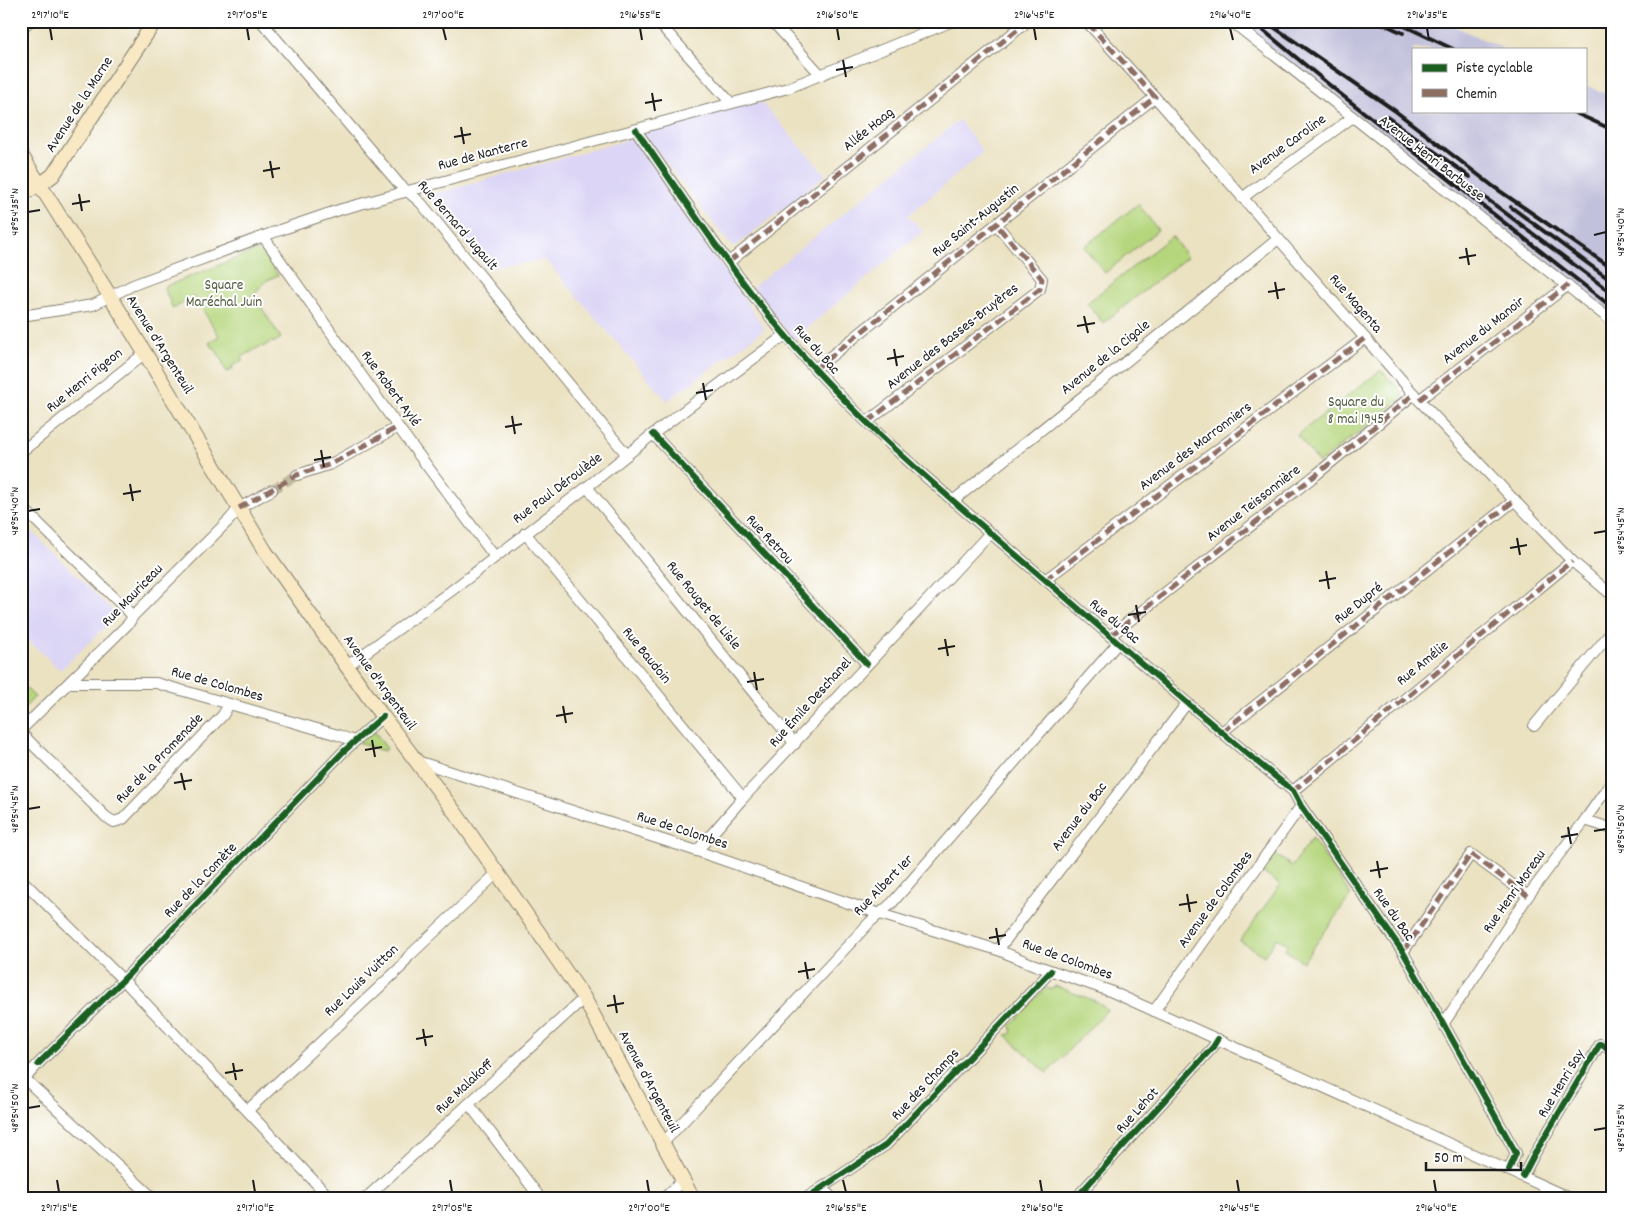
<svg xmlns="http://www.w3.org/2000/svg" width="1634" height="1220" font-family="Dekko,sans-serif">
<rect width="100%" height="100%" fill="#fff"/>
<filter id="ink" filterUnits="userSpaceOnUse"><feTurbulence type="fractalNoise" baseFrequency=".02" numOctaves="2"/><feDisplacementMap in="SourceGraphic" scale="10" xChannelSelector="R" yChannelSelector="G"/><feConvolveMatrix kernelMatrix="1 2 1 2 8 2 1 2 1" color-interpolation-filters="sRGB"/></filter>
<filter id="wash" filterUnits="userSpaceOnUse"><feTurbulence type="fractalNoise" baseFrequency=".0096" numOctaves="4" result="noise"/><feDisplacementMap in="SourceGraphic" scale="20" xChannelSelector="R" yChannelSelector="G"/><feGaussianBlur stdDeviation="1.12" result="paint"/><feColorMatrix in="noise" values="0 0 0 0 0 0 0 0 0 0 0 0 0 0 0 0 0 1.4 0 .05"/><feComposite in="paint" operator="in"/></filter>
<g filter="url(#wash)">
<rect width="100%" height="100%" fill="#ebe2c2"/>
<g fill="#dcd5f6">
<path d="M760 101 826 175 733 248 643 133 654 128Z"/>
<path d="M959 120 983 152 908 216 923 231 793 340 753 287Z"/>
<path d="M634 138 765 329 667 401 546 260 485 268 428 196Z"/>
<path d="M21 521 115 613V617L62 669 58 668 21 634Z"/>
</g>
<path fill="#c2c1dc" d="M1236 21H1443L1504 49H1413V111H1585V85L1613 97V314Z"/>
<g fill="#b5d67d" stroke="#68794c">
<path d="M1138 204 1158 230 1105 273 1084 247Z"/>
<path d="M1172 236 1187 257 1103 323 1087 303Z"/>
<path d="M257 250 262 252 278 275 266 281 251 297 260 305 281 338 273 343 272 341 263 347 261 346 242 357 243 360 232 366 233 369 227 372 222 364 223 362 214 347 212 348 209 343 219 336 194 296 173 309 164 287Z"/>
<path d="M1381 370 1402 392V398L1319 463 1297 435Z"/>
<path d="M21 684 35 697 21 711Z"/>
<path d="M372 732H375L387 749 384 751 361 744 360 742Z"/>
<path d="M1312 838 1351 895 1303 962 1285 950 1288 944 1277 938 1264 956 1240 941 1280 885 1258 869 1270 851 1292 866Z"/>
<path d="M1055 986 1098 1002 1107 1010 1047 1073 1006 1035 1011 1034 1012 1028 1010 1026 1045 988 1052 989Z"/>
</g>
</g>
<g filter="url(#ink)">
<g fill="none" stroke-linecap="round" stroke-linejoin="round">
<path stroke="#c2baa1" stroke-width="10" stroke-dasharray="10 5" stroke-linecap="butt" d="M272 490 297 475"/>
<g stroke="#847f6f" stroke-width="12">
<g id="street">
<path d="M261 21 399 184 421 203 627 455"/>
<path d="M657 21 731 103"/>
<path d="M772 21 821 75"/>
<path d="M1086 21 1155 97 1419 400 1572 561 1613 596"/>
<path d="M1231 21 1613 322"/>
<path d="M1602 21 1613 26"/>
<path d="M21 29 30 21"/>
<path d="M636 130C684 199 731 271 785 335 863 428 958 505 1049 583 1130 653 1209 724 1293 791L1301 806 1403 952 1516 1153 1509 1170"/>
<path d="M1242 198 1353 117"/>
<path d="M263 236 398 427 495 557"/>
<path d="M729 262 1028 21"/>
<path d="M21 316 93 305 133 285 280 230 342 209 788 88 953 21"/>
<path d="M815 369 1155 97"/>
<path d="M1419 400 1568 285"/>
<path d="M867 422 1040 289 1042 279 996 224"/>
<path d="M653 434 867 664"/>
<path d="M21 452 145 353"/>
<path d="M297 475 331 464 398 427"/>
<path d="M587 487 795 744"/>
<path d="M953 501 1278 239"/>
<path d="M21 506 133 616"/>
<path d="M525 533 743 798"/>
<path d="M1045 580 1365 338"/>
<path d="M1110 636 1317 474 1414 394"/>
<path d="M347 666 451 591 587 487 653 434 785 335"/>
<path d="M69 683H156L338 735 354 741"/>
<path d="M1534 726 1613 630"/>
<path d="M21 730 129 623 133 616 230 519 239 508 272 490"/>
<path d="M1222 732 1515 500"/>
<path d="M21 733 106 817 114 822 123 819 223 715 229 704"/>
<path d="M417 761 697 851 880 914 998 950 1032 964 1110 991 1572 1199"/>
<path d="M1293 791 1572 561"/>
<path d="M1585 820 1613 829"/>
<path d="M697 851 743 798 990 533"/>
<path d="M21 879 131 988 331 1199"/>
<path d="M998 950 1187 703"/>
<path d="M1403 952 1471 854 1528 896"/>
<path d="M1154 1011 1301 806"/>
<path d="M1444 1023 1528 896 1585 820 1613 780"/>
<path d="M21 1062 25 1079"/>
<path d="M21 1078 25 1079 154 1199"/>
<path d="M21 1083 38 1064 130 973 343 752 383 716"/>
<path d="M469 1104 541 1199"/>
<path d="M248 1110 401 967 408 957 497 873"/>
<path d="M663 1143 870 922 892 903 1118 643"/>
<path d="M1523 1176 1534 1155 1600 1044 1613 1051"/>
<path d="M822 1188 833 1199"/>
<path d="M365 1199 584 998"/>
<path d="M663 1199 683 1180"/>
<path d="M805 1199 886 1145 1051 971"/>
<path d="M1075 1199 1213 1047 1218 1039"/>
</g>
</g>
<g stroke="#847f6f" stroke-width="16">
<g id="secondary">
<path d="M21 155 120 312 265 551 380 713 457 815 584 998 693 1199"/>
<path d="M21 195 45 181 53 175 155 21"/>
</g>
</g>
<use href="#street" stroke="#fff" stroke-width="10"/>
<use href="#secondary" stroke="#f8e8c3" stroke-width="14"/>
<g stroke="#1c1c1c" stroke-width="4">
<path d="M1252 21 1338 92 1613 308"/>
<path d="M1265 21 1394 110 1494 187 1613 269"/>
<path d="M1377 21 1403 33"/>
<path d="M1394 21 1453 49"/>
<path d="M1571 111 1613 130"/>
<path d="M1387 117 1470 177"/>
<path d="M1471 187 1613 294"/>
<path d="M1511 207 1613 282"/>
</g>
<g stroke="#8d6e63" stroke-width="5" stroke-dasharray="10 5" stroke-linecap="butt">
<path d="M729 262 1028 21"/>
<path d="M815 369 1155 97 1086 21"/>
<path d="M1419 400 1568 285"/>
<path d="M867 422 1040 289 1042 279 996 224"/>
<path d="M239 508 297 475 331 464 398 427"/>
<path d="M1045 580 1365 338"/>
<path d="M1110 636 1317 474 1414 394"/>
<path d="M1222 732 1515 500"/>
<path d="M1293 791 1572 561"/>
<path d="M1403 952 1471 854 1528 896"/>
</g>
<g stroke="#fff" stroke-width="9">
<g id="cycleway">
<path d="M636 130C684 199 731 271 785 335 863 428 958 505 1049 583 1130 653 1209 724 1293 791L1301 806 1403 952 1516 1153 1509 1170"/>
<path d="M653 434 867 664"/>
<path d="M38 1064 130 973 343 752 383 716"/>
<path d="M1523 1176 1534 1155 1600 1044 1613 1051"/>
<path d="M805 1199 886 1145 1051 971"/>
<path d="M1075 1199 1213 1047 1218 1039"/>
</g>
</g>
<use href="#cycleway" stroke="#1b5e20" stroke-width="6"/>
</g>
</g>
<path fill="none" stroke="#1c1c1c" stroke-width="2" d="M50 28 52 40M247 28 249 40M443 28 446 40M640 28 642 40M837 28 839 40M1034 28 1036 40M1230 28 1233 40M1427 28 1429 40M843 60 846 77M836 70 853 67M652 93 655 111M645 103 662 100M461 127 464 144M454 137 471 134M270 161 273 178M263 171 280 168M79 194 82 211M72 204 90 201M28 212 40 210M1594 235 1606 232M1466 248 1469 265M1459 258 1476 255M1275 282 1278 299M1268 292 1285 289M1084 316 1088 333M1077 326 1095 323M894 349 897 366M887 359 904 356M703 383 706 400M696 393 713 390M512 416 515 434M505 427 522 424M321 450 324 467M314 460 331 457M130 484 133 501M123 494 141 491M28 511 40 509M1594 533 1606 531M1517 538 1520 555M1510 548 1527 545M1326 571 1329 589M1319 581 1336 578M1136 605 1139 622M1128 615 1146 612M945 639 948 656M938 649 955 646M754 672 757 690M747 682 764 679M563 706 566 723M556 716 573 713M372 740 375 757M365 750 382 747M181 773 185 790M174 783 192 780M28 809 40 807M1568 827 1571 844M1594 831 1606 829M1561 837 1578 834M1377 861 1380 878M1370 871 1388 868M1187 894 1190 912M1179 905 1197 902M996 928 999 945M989 938 1006 935M805 962 808 979M798 972 815 969M614 995 617 1013M607 1006 624 1003M423 1029 426 1046M416 1039 433 1036M233 1063 236 1080M225 1073 243 1070M28 1108 40 1106M1594 1130 1606 1128M57 1180 59 1192M253 1180 255 1192M450 1180 452 1192M647 1180 649 1192M843 1180 846 1192M1040 1180 1042 1192M1237 1180 1239 1192M1434 1180 1436 1192"/>
<g text-anchor="middle" dominant-baseline="central" stroke-width="4" stroke-linejoin="round" paint-order="stroke">
<g font-size="15" fill="#1c1c1c" stroke="#fff">
<text transform="translate(80 105) rotate(-57)">Avenue de la Marne</text>
<text transform="translate(869 130) rotate(-39)">Allée Haag</text>
<text transform="translate(1288 145) rotate(-36)">Avenue Caroline</text>
<text transform="translate(483 155) rotate(-15)">Rue de Nanterre</text>
<text transform="translate(1431 159) rotate(38)">Avenue Henri Barbusse</text>
<text transform="translate(976 221) rotate(-39)">Rue Saint-Augustin</text>
<text transform="translate(457 226) rotate(49)">Rue Bernard Jugault</text>
<text transform="translate(1355 304) rotate(49)">Rue Magenta</text>
<text transform="translate(1484 331) rotate(-38)">Avenue du Manoir</text>
<text transform="translate(953 337) rotate(-38)">Avenue des Basses-Bruyères</text>
<text transform="translate(159 345) rotate(58)">Avenue d'Argenteuil</text>
<text transform="translate(816 350) rotate(48)">Rue du Bac</text>
<text transform="translate(1106 358) rotate(-39)">Avenue de la Cigale</text>
<text transform="translate(85 381) rotate(-39)">Rue Henri Pigeon</text>
<text transform="translate(390 389) rotate(54)">Rue Robert Aylé</text>
<text transform="translate(1196 447) rotate(-37)">Avenue des Marronniers</text>
<text transform="translate(558 489) rotate(-37)">Rue Paul Déroulède</text>
<text transform="translate(1254 504) rotate(-38)">Avenue Teissonnière</text>
<text transform="translate(769 540) rotate(47)">Rue Retrou</text>
<text transform="translate(133 596) rotate(-46)">Rue Mauriceau</text>
<text transform="translate(1359 604) rotate(-38)">Rue Dupré</text>
<text transform="translate(703 606) rotate(51)">Rue Rouget de Lisle</text>
<text transform="translate(1114 622) rotate(40)">Rue du Bac</text>
<text transform="translate(646 656) rotate(51)">Rue Baudoin</text>
<text transform="translate(1423 664) rotate(-39)">Rue Amélie</text>
<text transform="translate(379 683) rotate(54)">Avenue d'Argenteuil</text>
<text transform="translate(217 685) rotate(16)">Rue de Colombes</text>
<text transform="translate(811 703) rotate(-48)">Rue Émile Deschanel</text>
<text transform="translate(160 759) rotate(-46)">Rue de la Promenade</text>
<text transform="translate(1080 817) rotate(-53)">Avenue du Bac</text>
<text transform="translate(682 831) rotate(18)">Rue de Colombes</text>
<text transform="translate(201 881) rotate(-46)">Rue de la Comète</text>
<text transform="translate(884 886) rotate(-46)">Rue Albert 1er</text>
<text transform="translate(1515 892) rotate(-55)">Rue Henri Moreau</text>
<text transform="translate(1216 900) rotate(-54)">Avenue de Colombes</text>
<text transform="translate(1393 915) rotate(55)">Rue du Bac</text>
<text transform="translate(1067 960) rotate(20)">Rue de Colombes</text>
<text transform="translate(362 981) rotate(-44)">Rue Louis Vuitton</text>
<text transform="translate(648 1082) rotate(62)">Avenue d'Argenteuil</text>
<text transform="translate(1562 1084) rotate(-59)">Rue Henri Say</text>
<text transform="translate(926 1085) rotate(-47)">Rue des Champs</text>
<text transform="translate(465 1087) rotate(-43)">Rue Malakoff</text>
<text transform="translate(1138 1111) rotate(-48)">Rue Lehot</text>
</g>
<g font-size="15" fill="#525d3e" stroke="#fff">
<text x="224" y="286">Square<tspan x="224" dy="17">Maréchal Juin</tspan></text>
<text x="1356" y="403">Square du<tspan x="1356" dy="17">8 mai 1945</tspan></text>
</g>
</g>
<rect width="1634" height="1220" fill="none" stroke="#fff" stroke-width="55"/>
<rect x="1412" y="48" width="175" height="65" fill="#ffffff" stroke="#a4a4a4"/>
<rect x="1422" y="64" width="25" height="8" fill="#1b5e20" stroke="#a4a4a4"/>
<text x="1456" y="72" font-size="15" fill="#1c1c1c">Piste cyclable</text>
<rect x="1422" y="89" width="25" height="8" fill="#8d6e63" stroke="#a4a4a4"/>
<text x="1456" y="98" font-size="15" fill="#1c1c1c">Chemin</text>
<path d="M1426 1162v8h95v-8" fill="none" stroke="#1c1c1c" stroke-width="2.5"/>
<text x="1434" y="1162" font-size="15" fill="#1c1c1c" stroke="#ffffff" stroke-width="4" paint-order="stroke">50 m</text>
<rect x="28" y="28" width="1578" height="1164" fill="none" stroke="#1c1c1c" stroke-width="2"/>
<g font-size="12" text-anchor="middle" fill="#1c1c1c">
<text x="50" y="18">2°17'10"E</text>
<text x="247" y="18">2°17'05"E</text>
<text x="443" y="18">2°17'00"E</text>
<text x="640" y="18">2°16'55"E</text>
<text x="837" y="18">2°16'50"E</text>
<text x="1034" y="18">2°16'45"E</text>
<text x="1230" y="18">2°16'40"E</text>
<text x="1427" y="18">2°16'35"E</text>
<text transform="translate(14 212) rotate(-90)" y="4">48°54'35"N</text>
<text transform="translate(1620 232) rotate(-90)" y="4">48°54'40"N</text>
<text transform="translate(14 511) rotate(-90)" y="4">48°54'40"N</text>
<text transform="translate(1620 531) rotate(-90)" y="4">48°54'45"N</text>
<text transform="translate(14 809) rotate(-90)" y="4">48°54'45"N</text>
<text transform="translate(1620 829) rotate(-90)" y="4">48°54'50"N</text>
<text transform="translate(14 1108) rotate(-90)" y="4">48°54'50"N</text>
<text transform="translate(1620 1128) rotate(-90)" y="4">48°54'55"N</text>
<text x="59" y="1211">2°17'15"E</text>
<text x="255" y="1211">2°17'10"E</text>
<text x="452" y="1211">2°17'05"E</text>
<text x="649" y="1211">2°17'00"E</text>
<text x="846" y="1211">2°16'55"E</text>
<text x="1042" y="1211">2°16'50"E</text>
<text x="1239" y="1211">2°16'45"E</text>
<text x="1436" y="1211">2°16'40"E</text>
</g>
</svg>
